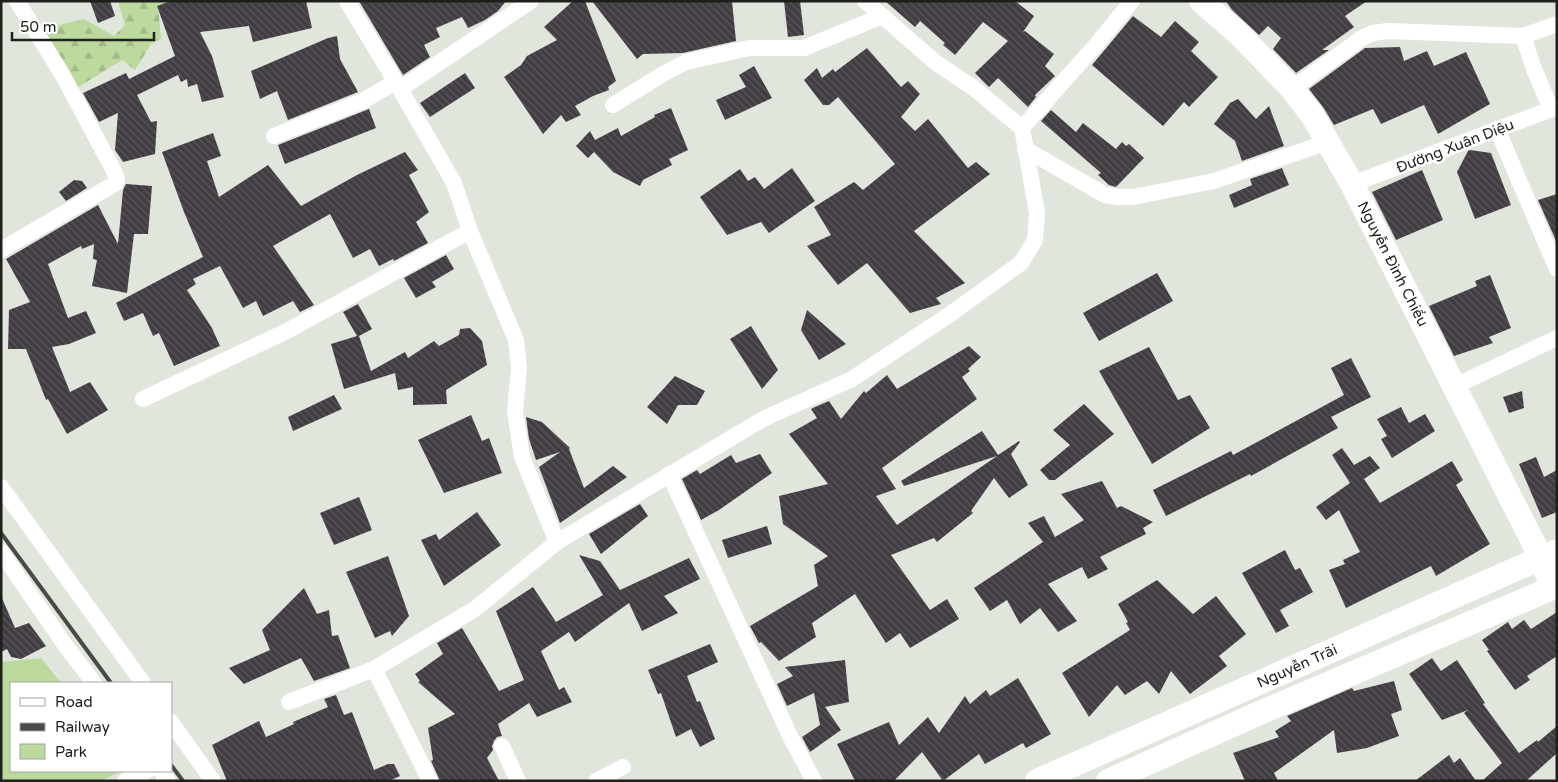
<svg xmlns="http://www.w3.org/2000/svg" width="1558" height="782" font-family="'Varela Round',sans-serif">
<defs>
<pattern id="forest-firs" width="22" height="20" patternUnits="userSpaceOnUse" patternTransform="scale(1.25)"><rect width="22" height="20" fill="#bcd99e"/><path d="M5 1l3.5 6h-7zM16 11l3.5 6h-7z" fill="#a1ba88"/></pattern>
<pattern id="building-back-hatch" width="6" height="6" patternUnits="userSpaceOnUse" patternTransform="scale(1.25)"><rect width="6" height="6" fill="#423c43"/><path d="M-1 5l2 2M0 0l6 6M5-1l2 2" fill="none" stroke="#5a565b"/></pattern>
</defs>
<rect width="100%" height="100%" fill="#e1e6dd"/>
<path fill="#bcd99e" d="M41 658 61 683H11V771H122L101 781H1V662Z"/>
<path fill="url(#forest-firs)" d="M118 1H190L158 6 161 39 151 44 135 70 122 60 72 91 35 35 63 24 84 19 114 36 125 25Z"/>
<g fill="url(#building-back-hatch)">
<path d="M90 1H110L115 16 98 23Z"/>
<path d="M171 1H306L312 28 253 42 249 26 200 32 212 56 224 97 202 102 197 84 188 87 187 79 181 82 178 75 137 95 151 122 157 121 155 154 123 162 115 150 118 113 99 122 83 93 126 73 129 79 175 56 157 6Z"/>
<path d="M359 1H506L498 11 485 20 468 28 462 17 436 28 440 37 424 45 430 57 403 75Z"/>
<path d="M573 1H585L616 81 608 87 609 90 593 96 575 106 581 115 566 122 561 115 543 134 504 77 521 65 527 56 557 40 544 27Z"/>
<path d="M592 1H732L736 41 683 53 643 54 637 59Z"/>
<path d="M784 1H800L804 35 788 37Z"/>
<path d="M885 1H1015L1034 16 1023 32 1025 31 1054 54 1045 66 1055 76 1035 95 1036 97 1028 107 998 78 989 87 975 73 1008 41 983 22 955 55 943 45 945 43 920 21 915 27Z"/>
<path d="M1226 1H1367L1345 16 1354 27 1322 50H1329L1296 73 1273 49 1281 38 1268 26 1259 35 1232 10Z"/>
<path d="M1133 16 1161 37 1175 21 1199 42 1191 51 1218 77 1189 107 1184 102 1163 126 1092 65Z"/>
<path d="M337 36 340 59 358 92 288 120 277 91 260 99 251 71 328 38Z"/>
<path d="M1400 47 1404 61 1427 51 1434 66 1466 52 1490 104 1438 134 1424 105 1381 124 1373 109 1334 125 1323 107 1309 89 1365 48Z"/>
<path d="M867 48 901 87 908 81 920 94 901 117 915 131 928 119 968 168 976 162 990 174 914 231 965 283 936 298 941 304 910 313 867 263 838 285 807 246 831 235 814 207 854 182 863 190 895 164 838 97 829 105H823L804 80 817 68 822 78 833 69 835 72Z"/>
<path d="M754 66 772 98 725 120 716 100 746 87 739 75Z"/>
<path d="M465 73 475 88 430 117 420 103Z"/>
<path d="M1238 99 1256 119 1269 106 1284 146 1242 161 1235 141 1214 124 1230 103Z"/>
<path d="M671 108 688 150 669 159 672 165 643 180 640 186 613 172 594 152 588 158 576 146 590 131 595 140 618 128 621 136 655 117 654 115Z"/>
<path d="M369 109 376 128 285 164 278 145Z"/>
<path d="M1051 110 1076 132 1083 123 1116 149 1122 142 1126 146 1129 144 1144 158 1116 187 1109 185 1098 175 1101 173 1041 121Z"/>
<path d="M213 133 221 156 207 161 219 197 268 165 301 206 357 175 405 152 418 170 409 175 429 212 416 222 428 243 394 261 393 259 379 266 370 249 353 258 330 214 273 246 314 305 300 312 293 301 263 316 256 301 243 308 220 266 193 279 196 284 187 290 212 328 220 346 174 366 159 333 153 336 143 313 124 321 116 303 203 257 184 212 162 152Z"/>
<path d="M1470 150 1491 153 1511 205 1475 219 1457 172 1468 151Z"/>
<path d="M792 168 815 201 769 233 761 222 727 235 700 197 740 169 748 181 755 177 764 189Z"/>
<path d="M1282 168 1289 185 1234 208 1229 195 1252 185 1250 179Z"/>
<path d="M1422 170 1443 220 1396 240 1372 192Z"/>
<path d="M74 180 82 181 87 188 66 201 59 192Z"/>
<path d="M126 184 152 186 148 234H134L127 293 92 286 97 260 93 259 94 244 82 249 81 246 48 264 68 318 86 311 96 333 69 344 52 347 70 392 90 382 108 410 67 434 48 399 46 400 26 349H8L9 310 30 302 6 259 98 205 118 244 123 190Z"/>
<path d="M1557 194V243L1538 200Z"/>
<path d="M446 255 454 269 432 282 436 287 416 298 404 278Z"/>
<path d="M1157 273 1173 301 1099 341 1083 313Z"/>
<path d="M1490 275 1511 328 1489 337 1493 343 1454 356 1429 306 1477 286 1475 281Z"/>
<path d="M358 304 372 329 359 336 371 371 405 352 408 358 434 341 439 346 459 335 460 329 470 328 482 341 487 365 446 390 447 404 413 405V387L398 390 395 373 344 389 331 344 357 336 343 312Z"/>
<path d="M807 310 846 344 819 360 801 330Z"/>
<path d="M751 326 778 370 762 389 730 339Z"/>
<path d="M969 346 981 357 968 369 970 371 962 377 977 399 882 468 896 489 876 496 897 525 997 456 904 486 901 481 982 431 998 455 1019 441 1020 442 1011 454 1028 485 1009 498 994 478 971 511 973 513 937 542 934 538 891 555 930 610 947 599 959 619 910 648 900 633 886 643 855 594 812 623 816 637 779 661 761 642 759 643 750 626 818 586 814 565 828 556 783 524 779 496 828 484 789 434 817 418 811 409 815 407 829 401 841 419 864 391 866 393 887 375 897 389Z"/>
<path d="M1149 347 1178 400 1190 395 1210 428 1152 464 1099 371Z"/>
<path d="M1351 358 1371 397 1331 417 1338 428 1251 476 1250 474 1166 516 1153 490 1231 451 1233 455 1344 395 1331 368Z"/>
<path d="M675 376 705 391 697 405H678L667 424 647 407Z"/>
<path d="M1522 391 1524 408 1509 413 1503 397Z"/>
<path d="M334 395 342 409 293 431 288 417Z"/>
<path d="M1084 404 1114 434 1055 480H1049L1040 470 1070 445 1053 430Z"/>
<path d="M1401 407 1409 423 1425 414 1435 431 1392 458 1381 439 1387 436 1377 419Z"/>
<path d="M471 415 482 441 489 438 502 473 444 493 418 440Z"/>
<path d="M526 417 542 422 570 448 569 449 584 488 613 466 627 477 560 523 539 467 560 452 536 460 529 439Z"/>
<path d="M1342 448 1354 465 1370 456 1380 468 1364 479 1380 503 1452 461 1463 480 1456 485 1490 544 1436 576 1431 566 1346 608 1329 570 1345 564 1343 560 1360 552 1339 510 1326 520 1316 507 1350 483 1332 455Z"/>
<path d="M760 454 772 473 719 510 701 520 682 479 697 470 700 474 731 455 736 463Z"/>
<path d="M1536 457 1544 477 1557 470V512L1542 518 1519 464Z"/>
<path d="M1102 481 1117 508 1121 506 1153 522 1143 528 1146 534 1100 557 1108 569 1088 579 1082 567 1048 584 1077 621 1058 632 1040 608 1020 624 1007 600 990 611 974 588 1043 542 1028 523 1044 516 1055 537 1084 520 1061 494Z"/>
<path d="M359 497 372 530 334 545 320 513Z"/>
<path d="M640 504 648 516 601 554 589 534Z"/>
<path d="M477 512 501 545 444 586 421 540 436 534 439 540Z"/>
<path d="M767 526 772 544 728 558 722 540Z"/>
<path d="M1285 550 1295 570 1300 568 1313 592 1280 610 1289 626 1276 633 1242 573Z"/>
<path d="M579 555 600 561 620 590 689 558 700 579 664 596 678 613 642 631 629 603 575 642 569 632 541 651 559 690 564 687 572 702 537 717 529 703 498 724 502 736 497 737 494 741 492 746 493 750 487 758 499 781H440L431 761 433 760 428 728 455 714 418 682 420 681 415 674 443 654 437 643 462 628 499 691 524 680 496 611 533 587 556 622 603 595Z"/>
<path d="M388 556 409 616 392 636 390 631 375 638 346 572Z"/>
<path d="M1157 580 1193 614 1216 596 1246 634 1219 656 1227 666 1190 694 1171 671 1159 694 1147 681 1125 695 1117 685 1089 717 1062 673 1130 630 1126 623 1128 622 1118 604Z"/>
<path d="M304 588 317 614 329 610 332 636 338 635 350 668 314 681 301 658 244 684 229 668 270 650 262 630Z"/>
<path d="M1 596 15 628 29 623 46 646 21 659 11 657 7 649 1 652Z"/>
<path d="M1557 612V656L1527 676 1530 680 1515 690 1487 651 1489 650 1482 640 1508 622 1512 629 1524 620 1531 629Z"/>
<path d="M710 644 718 662 687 676 697 702 700 701 715 739 700 747 691 729 676 737 661 693 658 694 648 670Z"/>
<path d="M1432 658 1441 671 1457 660 1485 703 1483 704 1519 753 1537 740 1538 742 1557 726V753L1526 781H1482L1502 763 1464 713 1468 710 1442 720 1409 674Z"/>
<path d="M845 660 849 702 825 707 841 730 810 752 802 737 820 725 814 693 787 706 777 684 793 676 785 667Z"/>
<path d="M1018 678 1051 734 1026 748 1023 743 985 764 979 754 943 781 922 752 894 781H855L837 744 889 722 899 745 928 717 939 733 965 696 970 704 986 690 990 696Z"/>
<path d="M1394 681 1402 710 1391 714 1399 736 1367 748 1337 753 1334 730 1274 773 1278 781H1245L1233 753 1279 737 1275 731 1291 721 1287 716 1352 688 1354 691Z"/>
<path d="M336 695 344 715 352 712 374 770 388 764H394L400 776 389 781H227L212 745 259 721 266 737 294 724 293 722 328 707 324 699Z"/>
<path d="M1449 755 1454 763 1460 758 1476 781H1415Z"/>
</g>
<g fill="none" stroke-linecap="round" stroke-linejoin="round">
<g stroke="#fff" stroke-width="16">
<path d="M347 1 400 89 454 183 470 231 516 340 519 368 515 411 522 457 557 542"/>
<path d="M1523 36 1534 69 1551 109"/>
<path d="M400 89 531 1"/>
<path d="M1292 89 1362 38 1373 33 1388 31 1523 36 1557 24"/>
<path d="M613 105 663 74 686 62 749 48H804L882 16"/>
<path d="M1022 128 1096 45 1132 1"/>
<path d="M1497 129 1557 269"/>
<path d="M274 136 363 101 395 82"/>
<path d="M1025 149 1105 195 1118 197H1133L1214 181 1328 142"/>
<path d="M1352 184 1557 107"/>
<path d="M1 250 116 183 117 179 114 171 62 74 17 1"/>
<path d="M1455 386 1557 338"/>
<path d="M143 399 287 331 470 231"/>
<path d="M669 474 790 736 814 781"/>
<path d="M1 487 143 683"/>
<path d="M1 552 65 645 94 683"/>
<path d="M374 669 430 781"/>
<path d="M289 702 374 669 475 609 557 542 763 419 852 379 949 315 1021 263 1035 240 1037 213 1022 128 975 89 935 62 865 1"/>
<path d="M171 722 213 781"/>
<path d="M502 746 518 781"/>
<path d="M161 771 168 781"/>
<path d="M125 781 147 771"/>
<path d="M596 781 623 767"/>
</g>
<g stroke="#fff" stroke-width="24">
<path d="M1201 1 1240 35 1292 89 1312 115 1352 184 1541 558"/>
<path d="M1037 781 1557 551"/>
<path d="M1108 781 1255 715 1557 586"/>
</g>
<path stroke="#fff" stroke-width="26" d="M1541 558 1554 587"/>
<g stroke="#474a45" stroke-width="4">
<path d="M1 533 111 683"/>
<path d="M171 765 183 781"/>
</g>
</g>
<g text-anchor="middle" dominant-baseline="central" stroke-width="5" stroke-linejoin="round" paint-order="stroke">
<g font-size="15" fill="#1e201c" stroke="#fff">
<text transform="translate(1455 146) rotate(-21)">Đường Xuân Diệu</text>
<text transform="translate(1393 264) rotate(63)">Nguyễn Đình Chiểu</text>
<text transform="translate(1297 666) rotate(-24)">Nguyễn Trãi</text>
</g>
</g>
<rect width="1558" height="782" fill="none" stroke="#1e201c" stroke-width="5"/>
<rect x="10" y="682" width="162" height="90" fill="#ffffff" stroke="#a5a6a4"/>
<rect x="20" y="698" width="25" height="8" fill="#ffffff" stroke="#a5a6a4"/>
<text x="55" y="707" font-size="15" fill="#1e201c">Road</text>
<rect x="20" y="723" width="25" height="8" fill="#474a45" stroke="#a5a6a4"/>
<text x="55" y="732" font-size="15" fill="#1e201c">Railway</text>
<rect x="20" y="744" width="25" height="15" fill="#bcd99e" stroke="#a5a6a4"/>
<text x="55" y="757" font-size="15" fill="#1e201c">Park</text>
<path d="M12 32v8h142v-8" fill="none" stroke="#1e201c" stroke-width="2.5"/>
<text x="20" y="32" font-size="15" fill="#1e201c" stroke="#ffffff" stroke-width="4" paint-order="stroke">50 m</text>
</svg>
